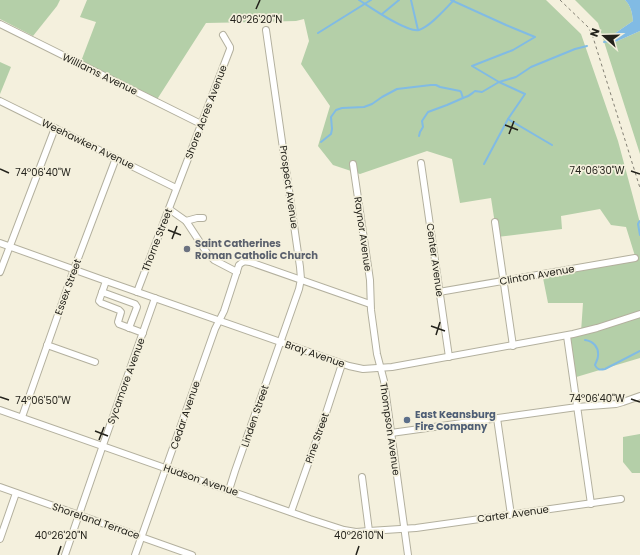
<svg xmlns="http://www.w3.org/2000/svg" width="640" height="555" font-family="Poppins,sans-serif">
<rect width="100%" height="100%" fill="#f4f0dd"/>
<g fill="#b4cfa8">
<path d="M0 0H60L57 6 33 36 0 19Z"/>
<path d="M87 0H546L581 34 618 141 640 223V358L573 378 566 335 581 332 583 303H548L542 273 635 256 626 227 611 225 600 209 561 216 562 229 497 237 491 198 460 203 452 159 427 151 360 174 333 165 318 146 330 106 301 64 309 41 304 19 296 21 206 23 156 101 80 64 96 22 80 17Z"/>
<path d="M575 0H625C631 6 632 12 633 21L611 36 613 43 640 31V154L598 23Z"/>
<path d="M0 62 11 67 0 94Z"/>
<path d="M640 434V473H632L623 462V437Z"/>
</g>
<path fill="#81bbe4" d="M625 0H640V31L613 43 609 41 611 36 633 21C632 12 631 6 625 0Z"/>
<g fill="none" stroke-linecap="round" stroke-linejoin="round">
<g stroke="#81bbe4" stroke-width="2">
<path d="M359 0C370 7 407 33 419 30 431 26 445 9 454 0"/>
<path d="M411 0 418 30"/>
<path d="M451 0 506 25 535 37 513 50 472 66 499 82 525 94 508 119 484 164"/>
<path d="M382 14 399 0"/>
<path d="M318 33 371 0"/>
<path d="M604 42 609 41"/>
<path d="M508 119 552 145"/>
<path d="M419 136 420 132 423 127 422 121 428 112 447 105 463 98"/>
<path d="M321 142 331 134 332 129 331 117 336 110 342 108 364 107 372 104 382 97 397 89 431 85H436L440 87 460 91 461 92 463 98C469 97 471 94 475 91L482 92 499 82 516 77 531 67 575 49 587 46"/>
<path d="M640 221 639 222 638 224 640 235"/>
<path d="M585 340C593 341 599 347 598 356 598 359 596 362 595 365 597 370 600 370 605 369L640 351"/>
</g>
<g stroke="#b3b09e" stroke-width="8">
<g id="minor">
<path d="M0 24 201 124"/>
<path d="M0 101 176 188"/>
<path d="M421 163 449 357"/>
<path d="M353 164 370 280 371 310 377 354 384 381 408 555"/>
<path d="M169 209 186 221 207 253 214 260 237 272"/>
<path d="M186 221 197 218H203"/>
<path d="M495 222 513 346"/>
<path d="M0 243 106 281 349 366 363 369 392 367 573 334 597 328 640 314"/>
<path d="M0 272 55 128"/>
<path d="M106 281 99 301 101 303 119 310 121 312 118 322 119 324 143 333"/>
<path d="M102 292 135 304 137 307 129 328"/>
<path d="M137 292 230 49V47L223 35"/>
<path d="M439 292 635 258"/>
<path d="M567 336 591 504"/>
<path d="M47 345 95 362"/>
<path d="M0 410 310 519 344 530 356 532 369 531 416 528 621 499"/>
<path d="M22 417 74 269 116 158"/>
<path d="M497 418 511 515"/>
<path d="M391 433 577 407 616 404 623 402 640 396"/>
<path d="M362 477 369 531"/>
<path d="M0 487 192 555"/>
<path d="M229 490 235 471 299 289 301 279 300 267 266 30"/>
<path d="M291 512 326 413 342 364"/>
<path d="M0 539 16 493"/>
<path d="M65 555 103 445 155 298"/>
<path d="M135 555 215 329 224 311 239 265C243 261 245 261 250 262L370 304"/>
</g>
</g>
<path stroke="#838074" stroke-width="1" stroke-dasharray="3 3" stroke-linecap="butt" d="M560 0 588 27 592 34 640 188"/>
<use href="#minor" stroke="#fff" stroke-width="6"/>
</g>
<path fill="none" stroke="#23221b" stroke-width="1.5" d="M256 9 260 0M505 125 518 130M509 134 514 121M0 169 9 173M631 171 640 174M168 230 181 235M172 239 177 226M431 326 445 331M436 335 440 322M0 397 9 400M631 399 640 402M95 431 108 436M99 440 104 427M58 555 61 546M356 555 359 546"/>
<circle fill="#6b7280" stroke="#f4f0dd" stroke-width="1.5" cx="187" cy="249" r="4"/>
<circle fill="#5c6f8a" stroke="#f4f0dd" stroke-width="1.5" cx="407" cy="420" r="4"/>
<g text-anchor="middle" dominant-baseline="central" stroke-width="3.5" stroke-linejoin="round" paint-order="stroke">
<g font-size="10" fill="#23221b" stroke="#f4f0dd">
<text transform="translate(100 74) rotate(26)">Williams Avenue</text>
<text transform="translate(206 112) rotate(-69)">Shore Acres Avenue</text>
<text transform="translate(88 144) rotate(26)">Weehawken Avenue</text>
<text transform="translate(289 187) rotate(82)">Prospect Avenue</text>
<text transform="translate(363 234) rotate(82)">Raynor Avenue</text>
<text transform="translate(157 240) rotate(-69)">Thorne Street</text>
<text transform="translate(435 260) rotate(82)">Center Avenue</text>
<text transform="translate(537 275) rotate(-10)">Clinton Avenue</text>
<text transform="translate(68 287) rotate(-70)">Essex Street</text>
<text transform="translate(315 354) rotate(19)">Bray Avenue</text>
<text transform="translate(126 381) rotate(-70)">Sycamore Avenue</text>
<text transform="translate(185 415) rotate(-71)">Cedar Avenue</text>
<text transform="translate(255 416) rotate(-71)">Linden Street</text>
<text transform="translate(390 429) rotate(82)">Thompson Avenue</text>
<text transform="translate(317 438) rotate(-71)">Pine Street</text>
<text transform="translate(201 480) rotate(19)">Hudson Avenue</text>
<text transform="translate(513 514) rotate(-8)">Carter Avenue</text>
<text transform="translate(96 521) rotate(19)">Shoreland Terrace</text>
</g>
<g font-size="10" font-weight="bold" fill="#5b616d" stroke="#f4f0dd" text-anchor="start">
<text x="195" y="243">Saint Catherines<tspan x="195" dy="12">Roman Catholic Church</tspan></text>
</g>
<g font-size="10" font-weight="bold" fill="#4e5e75" stroke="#f4f0dd" text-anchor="start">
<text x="415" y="414">East Keansburg<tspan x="415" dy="12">Fire Company</tspan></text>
</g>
</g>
<g font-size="10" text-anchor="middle" fill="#23221b" stroke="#f4f0dd" stroke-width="3.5" stroke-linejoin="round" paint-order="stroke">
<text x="256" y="23">40°26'20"N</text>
<text x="597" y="174">74°06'30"W</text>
<text x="43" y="176">74°06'40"W</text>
<text x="597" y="402">74°06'40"W</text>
<text x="43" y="404">74°06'50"W</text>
<text x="61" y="539">40°26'20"N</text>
<text x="359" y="539">40°26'10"N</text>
</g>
<g transform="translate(604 36) rotate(290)" stroke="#f4f0dd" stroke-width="3" paint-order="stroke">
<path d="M0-3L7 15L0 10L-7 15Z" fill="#23221b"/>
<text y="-6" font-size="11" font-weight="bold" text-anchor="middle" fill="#23221b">N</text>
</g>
</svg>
